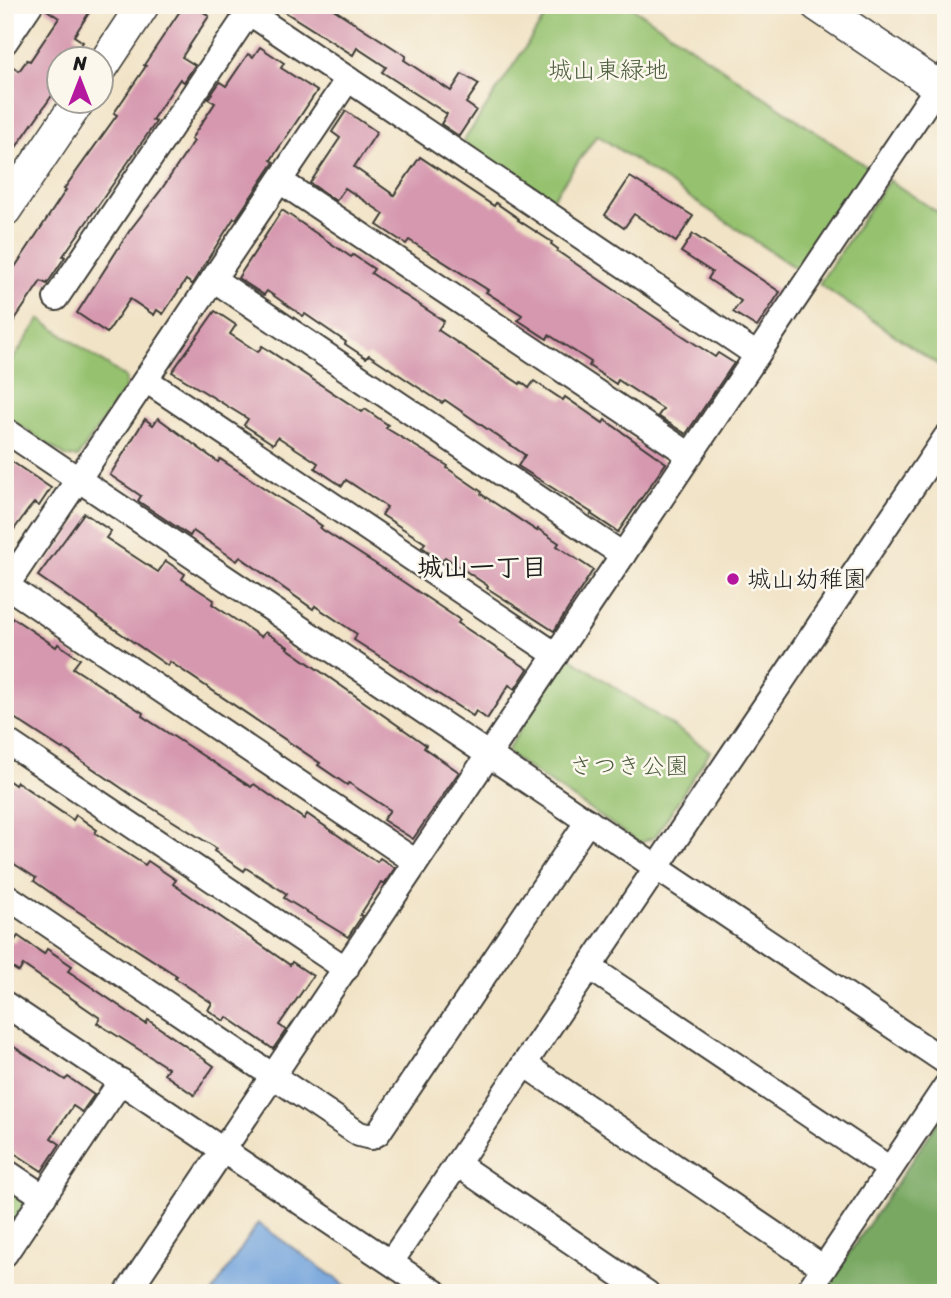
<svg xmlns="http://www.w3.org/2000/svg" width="951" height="1298" font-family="Sriracha,'Klee One',sans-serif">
<rect width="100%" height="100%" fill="#fbf7ec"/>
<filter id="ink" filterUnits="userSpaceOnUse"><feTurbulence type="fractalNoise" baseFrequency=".0143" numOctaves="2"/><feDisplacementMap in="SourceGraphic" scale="14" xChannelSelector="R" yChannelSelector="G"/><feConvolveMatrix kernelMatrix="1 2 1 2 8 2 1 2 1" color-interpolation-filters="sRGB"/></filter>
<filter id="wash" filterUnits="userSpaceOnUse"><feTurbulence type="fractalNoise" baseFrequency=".00686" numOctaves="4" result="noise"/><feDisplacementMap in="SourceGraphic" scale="28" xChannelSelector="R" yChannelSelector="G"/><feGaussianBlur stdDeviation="1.57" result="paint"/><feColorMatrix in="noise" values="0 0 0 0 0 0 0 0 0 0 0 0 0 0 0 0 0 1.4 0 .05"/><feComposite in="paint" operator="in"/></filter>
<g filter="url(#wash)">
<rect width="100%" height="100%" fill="#f1e3c6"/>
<g fill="#96c270" stroke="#596f46" stroke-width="2">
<path d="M553 5H629L870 169 801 272 597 135 550 202 463 142Z"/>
<path d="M889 180 946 218V370L819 284Z"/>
<path d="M40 319 126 378 125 389 78 457H67L5 416V371Z"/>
<path d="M568 656 710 751 655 837 640 843 512 757 508 749Z"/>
<path d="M5 1181 27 1200 5 1238Z"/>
</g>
<path fill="#78a862" stroke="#4a623f" stroke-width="2" d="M946 1110V1293H822Z"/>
<path fill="#70a2db" stroke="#465f7c" stroke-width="2" d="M258 1223 356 1293H212Z"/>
<g id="blocks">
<g fill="#d698af">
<path d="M45 5H94L74 36 83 42 72 60H60V84L5 163V61L19 71 27 60 30 61 59 18 44 8Z"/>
<path d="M184 5H194L209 16 182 57 195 65 184 82 180 79 152 120 156 122 63 256 65 257 47 284 41 281 5 334V282L66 190 64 189 117 115 114 113 146 66 144 65Z"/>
<path d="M274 5H327L406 56 404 60 451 91 462 74 479 84 466 103 476 110 459 136 441 124 447 114 382 72 386 67 357 48 353 55Z"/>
<path d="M260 47 284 63 281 68 317 91 271 160 274 162 236 219 234 218 192 284 186 280 163 314 157 310 154 315 130 299 107 333 77 313 130 230 161 190 194 141 191 139 215 103 208 99 220 82 226 86 248 54 253 57Z"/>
<path d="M346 111 377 132 354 167 394 195 420 157 494 206 496 203 519 219 518 220 552 242 551 244 558 249 557 251 662 322 715 357 718 353 734 363 686 434 658 416 663 409 618 380 616 384 589 366 591 362 549 335 547 339 518 320 522 315 486 292 488 290 409 240 406 244 377 225 384 214 345 188 336 201 310 183 340 138 332 132Z"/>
<path d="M630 177 693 216 676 242 634 214 624 228 605 215Z"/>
<path d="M282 210 351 257 353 255 374 269 371 273 444 321 438 330 520 384 521 382 529 388 534 381 563 400 565 397 603 423 605 420 666 463 618 532 591 514 592 513 518 466 525 455 445 400 442 403 369 355 366 358 345 344 346 342 305 314 303 316 267 291 264 295 238 278Z"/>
<path d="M693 234 780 292 757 327 733 312 741 301 708 279 712 272 681 252Z"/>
<path d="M215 311 236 325 230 334 258 352 262 346 362 412 365 409 388 425 386 428 448 466 447 468 482 492 481 494 537 531 538 529 559 543 557 546 593 570 554 631 487 588 488 586 445 557 442 561 422 547 425 543 382 515 387 507 346 480 342 486 315 468 318 463 278 437 273 444 244 425 248 419 172 372Z"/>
<path d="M158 418 218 462 220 459 322 526 320 528 396 577 460 620 458 623 528 669 515 689 509 685 487 719 476 711 473 716 354 640 357 634 315 606 313 609 240 557 237 561 193 531 190 536 138 501 141 496 110 475 145 419 153 425Z"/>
<path d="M5 457 51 488 39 506 34 503 28 510 5 542Z"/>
<path d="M84 513 111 531 106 538 158 572 166 561 185 574 182 579 214 600 212 604 261 637 265 632 288 647 287 648 426 745 424 748 459 772 413 839 383 820 390 810 349 783 347 785 318 765 320 763 170 662 168 666 38 576Z"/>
<path d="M13 618 56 647 58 644 80 659 73 668 143 713 142 716 188 746 251 787 254 784 304 819 307 814 377 862 380 858 395 868 384 884 381 883 360 915 362 916 348 937 284 898 287 894 246 868 244 871 214 851 216 848 136 798 63 748 62 749 5 712V629Z"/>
<path d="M5 778 15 785 17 782 73 820 76 815 97 830 95 833 145 865 148 861 176 880 173 884 290 965 292 962 313 976 279 1025 286 1030 273 1049 227 1017 224 1021 208 1010 212 1003 175 978 177 976 65 903 34 881 36 878 5 858Z"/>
<path d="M18 936 44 954 47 949 72 966 68 971 146 1024 148 1020 214 1066 194 1095 164 1074 168 1068 97 1023 100 1018 23 965 19 972 5 963V939L13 943Z"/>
<path d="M5 1041 65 1080 68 1077 94 1095 82 1112 73 1106 51 1138 60 1144 42 1171 5 1147Z"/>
</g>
</g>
</g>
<g filter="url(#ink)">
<use href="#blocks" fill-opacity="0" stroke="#3c3a36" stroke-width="2"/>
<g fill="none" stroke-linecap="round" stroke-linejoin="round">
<g stroke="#3c3a36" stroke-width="28">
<g id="minor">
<path d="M238 5 757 355"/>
<path d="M5 42 30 5"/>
<path d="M280 181 690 455"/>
<path d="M213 279 623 555"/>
<path d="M56 298 249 12"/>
<path d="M146 380 556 655"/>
<path d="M5 430 946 1062"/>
<path d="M7 586 416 862"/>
<path d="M5 588 348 79"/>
<path d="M5 740 346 969"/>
<path d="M5 895 359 1134 371 1137 378 1133 588 821"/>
<path d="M589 967 890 1169"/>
<path d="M5 1004 436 1293"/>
<path d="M524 1064 824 1268"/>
<path d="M457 1164 647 1293"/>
<path d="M5 1171 44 1197"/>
<path d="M5 1254 121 1081"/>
<path d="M391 1262 946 437"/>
<path d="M127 1293 946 74"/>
<path d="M807 1293 946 1086"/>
</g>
</g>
<g stroke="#3c3a36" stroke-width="35">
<g id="tertiary">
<path d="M817 5 946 92"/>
<path d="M102 67 143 5"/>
<path d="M5 210 78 102"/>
</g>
</g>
<use href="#minor" stroke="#fff" stroke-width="24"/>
<use href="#tertiary" stroke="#fff" stroke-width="32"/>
</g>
</g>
<circle fill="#b5179e" stroke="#fbf7ec" stroke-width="2.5" cx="733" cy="579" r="7"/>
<g text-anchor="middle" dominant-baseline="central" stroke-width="5" stroke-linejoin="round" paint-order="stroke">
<g font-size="24" fill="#4d5e3e" stroke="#fbf7ec">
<text x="608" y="70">城山東緑地</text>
<text x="629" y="766">さつき公園</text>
</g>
<g font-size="24" fill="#1c1c1c" stroke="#fbf7ec" text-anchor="start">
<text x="747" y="579">城山幼稚園</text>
</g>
<g font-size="26" font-weight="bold" fill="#1c1c1c" stroke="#fbf7ec">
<text x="482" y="567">城山一丁目</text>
</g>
</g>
<rect width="951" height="1298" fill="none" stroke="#fbf7ec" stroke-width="28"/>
<g transform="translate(80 80)"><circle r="33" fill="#fbf7ec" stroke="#a29f99" stroke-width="2"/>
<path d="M0-5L12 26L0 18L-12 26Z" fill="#b5179e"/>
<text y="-10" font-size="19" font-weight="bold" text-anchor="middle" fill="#1c1c1c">N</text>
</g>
</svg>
